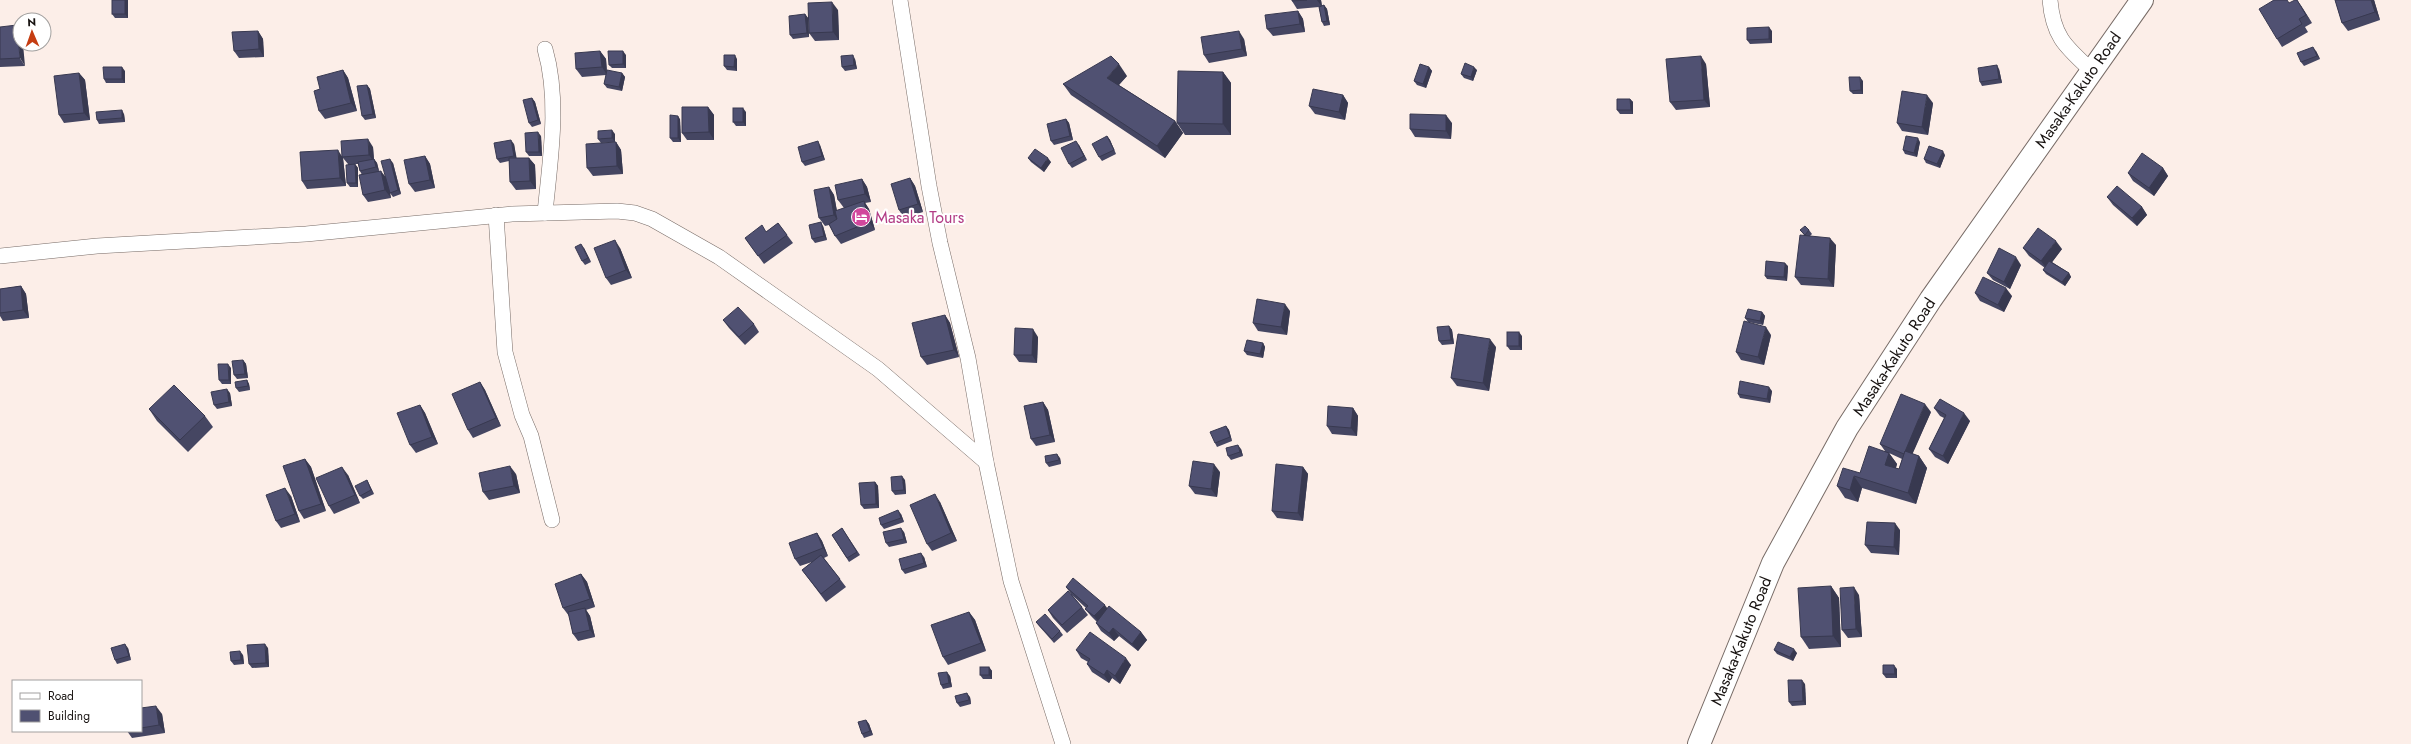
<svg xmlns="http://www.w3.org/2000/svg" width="2411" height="744" font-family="Jost,sans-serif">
<rect width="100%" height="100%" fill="#fceee8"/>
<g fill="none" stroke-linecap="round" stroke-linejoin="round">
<g stroke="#776b66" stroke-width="16">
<g id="street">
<path d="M900 0 929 186 940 243 968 358 986 462 1011 581 1063 744"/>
<path d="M2050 0C2053 37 2066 47 2092 71"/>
<path d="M545 213C550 160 560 101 545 49"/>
<path d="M496 215 505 352 522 415 531 436 552 520"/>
<path d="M0 256 97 246 306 234 512 214 617 211 635 213 652 219 719 257 878 369 986 462"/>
</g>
</g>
<g stroke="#776b66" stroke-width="24">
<path id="highway" d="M1699 744 1773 563 1847 428 1931 299 2142 0"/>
</g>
<use href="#street" stroke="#fff" stroke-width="15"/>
<use href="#highway" stroke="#fff" stroke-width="22"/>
</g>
<g fill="#454662" fill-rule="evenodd">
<path d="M128 0V18H115L112 14Z"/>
<path d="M1292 0H1321L1322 6 1324 5 1327 9 1330 25 1324 26 1322 22 1319 7 1297 9 1292 1Z"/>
<path d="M2297 0 2312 23 2305 27 2308 32 2282 47 2277 39 2290 3Z"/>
<path d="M2335 0H2374L2380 20 2348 31 2342 23Z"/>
<path d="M838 10 839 40 815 41 809 33Z"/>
<path d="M1298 11 1303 19 1305 32 1273 36 1267 29Z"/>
<path d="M805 14 808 18 809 37 793 39 790 35Z"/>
<path d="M0 27 25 66 0 67Z"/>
<path d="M258 31 263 39 264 57 239 58 234 51Z"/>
<path d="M1772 31V43L1750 44 1747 40Z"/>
<path d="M1244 39 1247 56 1209 63 1204 55Z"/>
<path d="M600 51 606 59 607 72 622 73 625 77 622 91 607 88 604 84 606 75 582 77 576 69Z"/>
<path d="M2316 51 2320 59 2304 66 2301 62Z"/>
<path d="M626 55V68H612L609 65Z"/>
<path d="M737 59V71L727 70 724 66Z"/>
<path d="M855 59 857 69 845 71 842 67Z"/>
<path d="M1706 64 1710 107 1676 110 1670 102Z"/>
<path d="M1429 67 1432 71 1426 88 1417 85 1414 81Z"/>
<path d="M1999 69 2002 83 1982 86 1980 82Z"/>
<path d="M343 70 348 78 357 111 325 119 319 111 320 89Z"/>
<path d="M1477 70 1473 81 1464 78 1461 74Z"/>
<path d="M125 71V83H106L104 79Z"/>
<path d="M1223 72 1231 83V135H1185L1177 123Z"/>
<path d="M79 73 85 80 90 120 64 123 59 115Z"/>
<path d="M1127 76 1119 85 1175 121 1183 133 1165 158 1071 95 1063 84Z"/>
<path d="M1863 81V94H1853L1850 91Z"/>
<path d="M367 85 370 89 376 118 365 120 362 116Z"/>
<path d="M1343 95 1348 103 1345 120 1315 114 1309 106Z"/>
<path d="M532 98 535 102 541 124 532 127 529 123Z"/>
<path d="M1630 99 1633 102V114H1620L1617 110Z"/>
<path d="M1933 103 1928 135 1902 131 1897 123Z"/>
<path d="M708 107 714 115V140H687L682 133Z"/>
<path d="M746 112V126H736L733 122Z"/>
<path d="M124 114 125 122 99 124 97 120Z"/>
<path d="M680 119 681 142H673L670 138Z"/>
<path d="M1066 119 1069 123 1073 140 1054 145 1051 141Z"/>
<path d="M1452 123 1451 139 1415 137 1410 129Z"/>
<path d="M615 134V142L601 143 598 139Z"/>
<path d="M541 136 542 156H529L526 152Z"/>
<path d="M1107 136 1110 140 1116 154 1102 161 1099 157Z"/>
<path d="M616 142 621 150 623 174 593 176 587 168Z"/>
<path d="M1920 142 1917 157 1905 154 1903 150Z"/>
<path d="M514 144 516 158H529L535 165 536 189 516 190 510 182 509 161 500 163 497 159Z"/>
<path d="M820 145 825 160 805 166 802 162Z"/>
<path d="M1079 145 1087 160 1072 168 1069 164Z"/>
<path d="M373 147 374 159 377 163 379 171 386 177 393 163 401 194 393 197 390 193 389 188 391 198 368 202 363 195 362 175 360 171 358 164H350H355L358 168V187H350L347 183 348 164 343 158 346 186 307 189 302 181 342 156Z"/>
<path d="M1945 155 1940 168 1926 163 1924 159Z"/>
<path d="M425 156 430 164 435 188 415 192 409 184Z"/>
<path d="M1028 158 1051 162 1044 172 1031 162Z"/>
<path d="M2163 168 2168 176 2154 196 2133 181 2128 173Z"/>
<path d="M910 178 915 186 923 212 904 218 899 210Z"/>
<path d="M862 179 867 187 871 202 865 203 869 209 875 230 841 244 835 236 829 225 825 226 819 218 829 187 834 195 837 211 844 208 838 200Z"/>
<path d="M2107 197 2142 207 2147 215 2137 226 2113 205Z"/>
<path d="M778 223 793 243 764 264 745 238 766 232Z"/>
<path d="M823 226 827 240 815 243 812 239Z"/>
<path d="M1800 230H1809L1812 234 1810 236 1836 245 1834 287 1801 285 1795 277 1804 235Z"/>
<path d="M584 248 591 262 585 265 582 261Z"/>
<path d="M620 248 632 278 611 285 606 278Z"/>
<path d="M2023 248 2062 249 2052 262 2069 273 2071 277 2065 286 2046 274 2043 270 2045 268 2029 256Z"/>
<path d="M2021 265 2010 289 1993 280 1987 273Z"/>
<path d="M1788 266 1787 281 1767 279 1765 276Z"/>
<path d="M21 286 26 294 29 318 3 321 0 316V289Z"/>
<path d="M1975 293 2012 296 2004 312 1980 301Z"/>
<path d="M1290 311 1287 335 1258 331 1253 323Z"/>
<path d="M1762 312 1765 316 1763 325 1748 322 1745 318Z"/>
<path d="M945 315 950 323 959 357 927 365 921 357Z"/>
<path d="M723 320 754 324 759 332 745 345 729 328Z"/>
<path d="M1449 326 1452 330 1454 344 1442 345 1439 341Z"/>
<path d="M1771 335 1764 365 1741 360 1736 352Z"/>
<path d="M1522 336V350H1510L1507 346Z"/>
<path d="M1038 337 1037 363 1019 362 1014 355Z"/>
<path d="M1263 343 1265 347 1263 358 1247 355 1244 351Z"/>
<path d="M1496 347 1489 391 1457 386 1451 378Z"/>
<path d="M243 360 246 364 248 378 237 379 234 375Z"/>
<path d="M231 368V384H222L219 380Z"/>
<path d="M247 380 249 384 250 390 239 392 236 388Z"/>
<path d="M480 382 485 390 501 426 473 438 468 430Z"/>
<path d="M1772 391 1770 403 1740 398 1738 394Z"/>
<path d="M230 393 232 406 217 409 214 405Z"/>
<path d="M1043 402 1048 410 1055 442 1036 446 1031 439Z"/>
<path d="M420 405 425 413 438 444 416 453 410 445Z"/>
<path d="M1353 408 1358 416 1357 436 1332 434 1327 426Z"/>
<path d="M1934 408 1970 421 1948 464 1935 457 1929 449 1944 418 1940 416Z"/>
<path d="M149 409 205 416 213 427 188 452 157 421Z"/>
<path d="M1931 412 1912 454 1919 456 1927 468 1916 504 1862 488 1858 502 1845 498 1837 486 1860 473 1885 451 1880 444ZM1889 453 1902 459 1899 469 1896 468 1897 464Z"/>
<path d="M1226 426 1229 430 1232 441 1217 447 1215 443Z"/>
<path d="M1241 449 1243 456 1231 460 1228 456Z"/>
<path d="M1060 458 1061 464 1049 467 1046 463Z"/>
<path d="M305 459 311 467 326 511 304 519 299 511Z"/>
<path d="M1303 467 1308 474 1303 521 1277 518 1272 511Z"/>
<path d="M1220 472 1217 497 1195 494 1189 486Z"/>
<path d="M516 474 520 493 489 500 483 492Z"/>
<path d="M348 475 360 503 334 514 329 506Z"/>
<path d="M367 480 374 494 363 499 360 496Z"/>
<path d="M905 480 906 494 895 495 892 491Z"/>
<path d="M875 482 878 486 879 508 864 509 861 505Z"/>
<path d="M291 496 300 522 281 528 276 521Z"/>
<path d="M940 502 957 541 932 551 927 544Z"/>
<path d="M901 514 904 522 884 529 881 525Z"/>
<path d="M842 528 860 555 849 562 832 535Z"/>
<path d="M1900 530 1899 555 1871 553 1865 545Z"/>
<path d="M904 532 907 543 889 547 886 543Z"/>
<path d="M817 533 822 541 828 556 824 558 846 587 826 602 802 570 812 562 800 566 795 559Z"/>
<path d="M924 557 927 567 905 574 902 570Z"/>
<path d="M581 574 587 582 595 607 586 610 590 616 595 637 578 641 573 634 569 616 563 608Z"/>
<path d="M1831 586 1839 598 1841 647 1809 649 1801 637Z"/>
<path d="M1066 587 1107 609 1141 632 1147 640 1138 651 1119 636 1114 641 1101 631 1096 623 1097 622 1091 616 1085 609 1086 608 1072 595 1082 607 1088 615 1067 633 1053 618 1048 610 1071 594Z"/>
<path d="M1859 595 1862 637 1848 638 1842 630Z"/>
<path d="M969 612 975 620 986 651 948 665 943 657Z"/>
<path d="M1036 622 1060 631 1063 635 1054 643 1039 626Z"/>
<path d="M128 648 131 660 117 664 115 660Z"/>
<path d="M268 648 269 667 252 668 249 664Z"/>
<path d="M1076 650 1131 665 1120 684 1112 678 1109 683 1092 672 1087 664 1088 662 1081 658Z"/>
<path d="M1774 650 1797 653 1793 661 1777 654Z"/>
<path d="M243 655 244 664 234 665 231 661Z"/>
<path d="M989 667 992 671V679H983L980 675Z"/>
<path d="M1897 669V678H1886L1883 674Z"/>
<path d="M950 676 952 687 943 689 941 685Z"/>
<path d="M1805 684 1806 705 1792 706 1789 702Z"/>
<path d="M970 697 971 704 960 707 957 703Z"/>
<path d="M141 708 162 714 165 733 132 738 127 731H141Z"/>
<path d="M866 720 869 724 873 735 864 738 862 734Z"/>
</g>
<g fill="#383950">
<path d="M125 0H128V18L125 14Z"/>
<path d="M1317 0H1321L1322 7Z"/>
<path d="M2297 0 2302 7 2312 23 2306 15Z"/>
<path d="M2371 0H2374L2380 20 2375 12Z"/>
<path d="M832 2 838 10 839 40 833 32Z"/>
<path d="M1324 5 1327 9 1330 25 1327 21Z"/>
<path d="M1298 11 1303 19 1305 32 1300 24Z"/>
<path d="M805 14 808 18 809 37 807 33Z"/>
<path d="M17 25 20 29V44H23L25 66 20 58Z"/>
<path d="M1769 27 1772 31V43L1769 39Z"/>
<path d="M258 31 263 39 264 57 259 49Z"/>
<path d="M1239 31 1244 39 1247 56 1242 49Z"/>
<path d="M2313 47 2316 51 2320 59 2317 56Z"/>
<path d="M600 51 606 59 607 75 602 67Z"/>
<path d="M623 51 626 55V68L623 64Z"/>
<path d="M735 55 737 59V71L734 67Z"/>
<path d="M853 55 855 59 857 69 854 65Z"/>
<path d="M1701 56 1706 64 1710 107 1704 100Z"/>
<path d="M1119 64 1127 76 1115 89 1107 78Z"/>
<path d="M1997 65 1999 69 2002 83 1999 79Z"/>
<path d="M122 67 125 71V83L122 79Z"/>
<path d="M1429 67 1432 71 1426 88 1423 84Z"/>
<path d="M1474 67 1477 70 1473 81 1471 77Z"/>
<path d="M343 70 348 78 357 111 351 103Z"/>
<path d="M1223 72 1231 83V135L1223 124Z"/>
<path d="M79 73 85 80 90 120 84 113Z"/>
<path d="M622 73 625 77 622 91 619 87Z"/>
<path d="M1860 77 1863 81V94L1861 90Z"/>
<path d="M367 85 370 89 376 118 373 114Z"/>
<path d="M1343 95 1348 103 1345 120 1339 112Z"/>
<path d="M1927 95 1933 103 1928 135 1922 127Z"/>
<path d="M532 98 535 102 541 124 538 120Z"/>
<path d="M1630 99 1633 102V114L1631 110Z"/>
<path d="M708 107 714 115V140L709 132Z"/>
<path d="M743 108 746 112V126L743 122Z"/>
<path d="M122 110 124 114 125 122 122 118Z"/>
<path d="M1446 115 1452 123 1451 139 1446 131Z"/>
<path d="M678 116 680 119 681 142 678 138Z"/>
<path d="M1066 119 1069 123 1073 140 1070 136Z"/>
<path d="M1175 121 1183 133 1165 158 1157 146Z"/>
<path d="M612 130 615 134V142L612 138Z"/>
<path d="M538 132 541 136 542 156 539 152Z"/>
<path d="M1107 136 1110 140 1116 154Z"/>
<path d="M1918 138 1920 142 1917 157 1914 153Z"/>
<path d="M368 139 373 147 374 162 369 155Z"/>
<path d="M511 140 514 144 517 160 514 156Z"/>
<path d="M818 141 820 145 825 160 822 156Z"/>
<path d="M1076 141 1079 145 1087 160 1084 156Z"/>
<path d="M616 142 621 150 623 174 617 166Z"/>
<path d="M338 150 343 158 346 186 340 178Z"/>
<path d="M1943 151 1945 155 1940 168 1937 164Z"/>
<path d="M425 156 430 164 435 188 430 180Z"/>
<path d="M529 158 535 165 536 189 530 181Z"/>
<path d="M1048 158 1051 162 1044 172 1041 168Z"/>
<path d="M374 159 377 163 379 171 376 167Z"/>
<path d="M390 159 393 163 401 194 398 190Z"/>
<path d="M355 164 358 168V187L356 183Z"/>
<path d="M2163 168 2168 176 2154 196 2149 188Z"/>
<path d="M381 171 387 179 391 198 385 190Z"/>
<path d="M910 178 915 186 923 212 918 204Z"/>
<path d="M862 179 867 187 871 202 865 194Z"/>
<path d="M829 187 834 195 839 223 834 215Z"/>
<path d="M864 201 869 209 875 230 869 222Z"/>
<path d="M2142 207 2147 215 2137 226 2132 218Z"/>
<path d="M821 222 823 226 827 240 824 236Z"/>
<path d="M1830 238 1836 245 1834 287 1828 279Z"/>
<path d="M615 240 620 248 632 278 626 270Z"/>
<path d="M2056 241 2062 249 2047 269 2041 261Z"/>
<path d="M581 244 584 248 591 262 588 258Z"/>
<path d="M2016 257 2021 265 2010 289 2004 282Z"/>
<path d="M1785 263 1788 266 1787 281 1784 277Z"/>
<path d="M2069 273 2071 277 2065 286 2062 282Z"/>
<path d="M21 286 26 294 29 318 23 310Z"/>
<path d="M2006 288 2012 296 2004 312 1998 305Z"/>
<path d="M1285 304 1290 311 1287 335 1281 327Z"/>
<path d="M1762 312 1765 316 1763 325 1760 321Z"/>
<path d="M945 315 950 323 959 357 954 350Z"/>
<path d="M1449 326 1452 330 1454 344 1451 340Z"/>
<path d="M1766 327 1771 335 1764 365 1758 357Z"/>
<path d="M1033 329 1038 337 1037 363 1032 355Z"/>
<path d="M1519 332 1522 336V350L1519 346Z"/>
<path d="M1490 339 1496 347 1489 391 1483 383Z"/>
<path d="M1263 343 1265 347 1263 358 1260 354Z"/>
<path d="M243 360 246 364 248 378 245 374Z"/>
<path d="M228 364 231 368V384L229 380Z"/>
<path d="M247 380 249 384 250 390 248 386Z"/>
<path d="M480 382 485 390 501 426 496 418Z"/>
<path d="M1769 387 1772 391 1770 403 1767 399Z"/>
<path d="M227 389 230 393 232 406 229 402Z"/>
<path d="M1043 402 1048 410 1055 442 1050 435Z"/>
<path d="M1925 404 1931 412 1909 462 1904 454Z"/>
<path d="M420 405 425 413 438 444 432 437Z"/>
<path d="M1353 408 1358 416 1357 436 1351 428Z"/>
<path d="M1964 413 1970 421 1948 464 1943 456Z"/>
<path d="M1226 426 1229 430 1232 441 1230 437Z"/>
<path d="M1238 445 1241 449 1243 456 1240 452Z"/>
<path d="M1889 453 1897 464 1893 476 1885 465Z"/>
<path d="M1057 454 1060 458 1061 464 1059 460Z"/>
<path d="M1919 456 1927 468 1916 504 1908 493Z"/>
<path d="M305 459 311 467 326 511 321 504Z"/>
<path d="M1214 464 1220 472 1217 497 1211 489Z"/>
<path d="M510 466 516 474 520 493 514 486Z"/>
<path d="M342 467 348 475 360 503 355 495Z"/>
<path d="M1303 467 1308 474 1303 521 1298 513Z"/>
<path d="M902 476 905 480 906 494 904 490Z"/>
<path d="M1854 476 1862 488 1858 502 1850 490Z"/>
<path d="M367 480 374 494 371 490Z"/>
<path d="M875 482 878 486 879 508 876 504Z"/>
<path d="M285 488 291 496 300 522 295 514Z"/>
<path d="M935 494 940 502 957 541 951 533Z"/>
<path d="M898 510 901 514 904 522 901 518Z"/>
<path d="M1895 523 1900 530 1899 555 1894 547Z"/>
<path d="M901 528 904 532 907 543 904 539Z"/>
<path d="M817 533 822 541 828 556 823 548Z"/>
<path d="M921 553 924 557 927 567 924 563Z"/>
<path d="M581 574 587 582 595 607 590 599Z"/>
<path d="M1831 586 1839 598 1841 647 1833 636Z"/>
<path d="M1854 587 1859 595 1862 637 1856 629Z"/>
<path d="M1105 605 1110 612 1100 624 1094 616Z"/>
<path d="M585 608 590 616 595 637 590 630Z"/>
<path d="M969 612 975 620 986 651 981 643Z"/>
<path d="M1113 628 1119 636 1114 641 1109 633Z"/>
<path d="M1141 632 1147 640 1138 651 1132 644Z"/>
<path d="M125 644 128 648 131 660 129 656Z"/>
<path d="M265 644 268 648 269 667 266 663Z"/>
<path d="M1794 649 1797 653 1793 661 1790 657Z"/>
<path d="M240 651 243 655 244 664 241 660Z"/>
<path d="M1126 658 1131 665 1120 684 1115 676Z"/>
<path d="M1894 665 1897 669V678L1895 674Z"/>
<path d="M989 667 992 671V679L989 675Z"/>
<path d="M1107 670 1112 678 1109 683 1104 675Z"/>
<path d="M947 672 950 676 952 687 949 683Z"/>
<path d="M1802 680 1805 684 1806 705 1803 701Z"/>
<path d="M967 693 970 697 971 704 969 700Z"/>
<path d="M156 706 162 714 165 733 159 725Z"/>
<path d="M866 720 869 724 873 735 870 731Z"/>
</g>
<g fill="#505172" stroke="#383950">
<rect x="112" y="0" width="13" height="14"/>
<path d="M1292 0H1307L1292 1Z"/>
<path d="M2274 0H2287L2289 3 2295 0H2297L2306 15 2299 19 2302 24 2277 39 2259 9Z"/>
<path d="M2335 0H2371L2375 12 2342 23Z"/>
<path d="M832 2 833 32 809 33 808 3Z"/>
<path d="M1324 5 1327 21 1322 22 1319 7Z"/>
<path d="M1298 11 1300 24 1267 29 1265 15Z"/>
<path d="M805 14 807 33 790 35 789 16Z"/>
<path d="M17 25 20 58 0 59V27Z"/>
<path d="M1769 27V39L1747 40V28Z"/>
<path d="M258 31 259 49 234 51 232 32Z"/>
<path d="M1239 31 1242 49 1204 55 1201 37Z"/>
<path d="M2313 47 2317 56 2301 62 2297 53Z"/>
<path d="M600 51 602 67 576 69 575 53Z"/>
<path d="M608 51H623V64L609 65Z"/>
<path d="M724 55H735L734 67 724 66Z"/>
<path d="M853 55 854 65 842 67 841 56Z"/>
<path d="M1111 56 1119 64 1107 78 1175 121 1157 146 1063 84Z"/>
<path d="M1701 56 1704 100 1670 102 1666 59Z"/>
<path d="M1465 63 1474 67 1471 77 1461 74Z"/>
<path d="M1420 64 1429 67 1423 84 1414 81Z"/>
<path d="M1997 65 1999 79 1980 82 1978 68Z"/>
<path d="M103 67H122V79H104Z"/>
<path d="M343 70 351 103 319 111 314 91 320 89 317 77Z"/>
<path d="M607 70 622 73 619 87 604 84Z"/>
<path d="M1178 71 1223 72V124L1177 123Z"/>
<path d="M79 73 84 113 59 115 54 76Z"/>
<path d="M1849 77H1860L1861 90 1850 91Z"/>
<path d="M367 85 373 114 362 116 357 86Z"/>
<path d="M1313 89 1343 95 1339 112 1309 106Z"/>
<path d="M1902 91 1927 95 1922 127 1897 123Z"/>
<path d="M532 98 538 120 529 123 523 100Z"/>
<path d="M1617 99H1630L1631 110H1617Z"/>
<path d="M682 107H708L709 132 682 133Z"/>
<rect x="733" y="108" width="10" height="14"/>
<path d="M122 110V118L97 120 96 112Z"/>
<path d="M1410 114 1446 115V131L1410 129Z"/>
<path d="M670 115 678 116V138H670Z"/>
<path d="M1066 119 1070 136 1051 141 1047 124Z"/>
<path d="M612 130V138L598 139V131Z"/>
<path d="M538 132 539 152H526L525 133Z"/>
<path d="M1107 136 1114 150 1099 157 1092 144Z"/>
<path d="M1906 136 1918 138 1914 153 1903 150Z"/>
<path d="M368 139 369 155 342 157 341 141Z"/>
<path d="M511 140 514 156 497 159 494 143Z"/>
<path d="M818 141 822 156 802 162 798 147Z"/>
<path d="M1076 141 1084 156 1069 164 1061 148Z"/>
<path d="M616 142 617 166 587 168 586 144Z"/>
<path d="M1929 146 1943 151 1937 164 1924 159Z"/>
<path d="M1035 149 1048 158 1041 168 1028 158Z"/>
<path d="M338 150 340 178 302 181 300 152Z"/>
<path d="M2142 153 2163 168 2149 188 2128 173Z"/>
<path d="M425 156 430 180 409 184 404 160Z"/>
<path d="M509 158H529L530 181 510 182Z"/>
<path d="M374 159 376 167 360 171 358 162Z"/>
<path d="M390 159 398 190 390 193 381 161Z"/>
<path d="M355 164 356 183H347L346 165Z"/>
<path d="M381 171 385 190 363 195 359 175Z"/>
<path d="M910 178 918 204 899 210 891 184Z"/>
<path d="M862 179 865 194 838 200 835 185Z"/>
<path d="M2117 186 2142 207 2132 218 2107 197Z"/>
<path d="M829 187 834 215 819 218 814 190Z"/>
<path d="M864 201 869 222 835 236 829 224 837 219 835 211Z"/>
<path d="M821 222 824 236 812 239 809 225Z"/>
<path d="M778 223 787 235 758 256 745 238 762 225 766 232Z"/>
<path d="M1805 226 1809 230 1805 235 1800 230Z"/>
<path d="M2038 228 2056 241 2041 261 2023 248Z"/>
<path d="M1800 235 1830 238 1828 279 1795 277Z"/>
<path d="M615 240 626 270 606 278 594 248Z"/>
<path d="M581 244 588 258 582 261 575 247Z"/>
<path d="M1999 248 2016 257 2004 282 1987 273Z"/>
<path d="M1766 261 1785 263 1784 277 1765 276Z"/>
<path d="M2049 261 2069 273 2062 282 2043 270Z"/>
<path d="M1983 277 2006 288 1998 305 1975 293Z"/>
<path d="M21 286 23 310 0 313V289Z"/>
<path d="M1257 299 1285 304 1281 327 1253 323Z"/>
<path d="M738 307 754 324 739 337 723 320Z"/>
<path d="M1748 309 1762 312 1760 321 1745 318Z"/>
<path d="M945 315 954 350 921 357 912 323Z"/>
<path d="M1744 321 1766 327 1758 357 1736 352Z"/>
<path d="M1449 326 1451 340 1439 341 1437 327Z"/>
<path d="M1015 328 1033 329 1032 355H1014Z"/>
<rect x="1507" y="332" width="12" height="14"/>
<path d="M1458 334 1490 339 1483 383 1451 378Z"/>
<path d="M1247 340 1263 343 1260 354 1244 351Z"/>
<path d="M243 360 245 374 234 375 232 361Z"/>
<path d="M218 364H228L229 380H219Z"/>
<path d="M247 380 248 386 236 388 235 382Z"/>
<path d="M1740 381 1769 387 1767 399 1738 394Z"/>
<path d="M480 382 496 418 468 430 452 394Z"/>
<path d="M174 385 205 416 180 440 149 409Z"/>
<path d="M227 389 229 402 214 405 211 392Z"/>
<path d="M1901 394 1925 404 1904 454 1880 444Z"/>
<path d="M1940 399 1964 413 1943 456 1929 449 1946 415 1934 408Z"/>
<path d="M1043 402 1050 435 1031 439 1024 406Z"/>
<path d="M420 405 432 437 410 445 397 413Z"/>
<path d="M1328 406 1353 408 1351 428 1327 426Z"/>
<path d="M1226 426 1230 437 1215 443 1210 432Z"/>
<path d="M1238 445 1240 452 1228 456 1226 448Z"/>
<path d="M1869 446 1889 453 1885 465 1899 469 1905 451 1919 456 1908 493 1854 476 1850 490 1837 486 1843 468 1860 473Z"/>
<path d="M1057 454 1059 460 1046 463 1045 456Z"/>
<path d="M305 459 321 504 299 511 283 466Z"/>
<path d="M1193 461 1214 464 1211 489 1189 486Z"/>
<path d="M1276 464 1303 467 1298 513 1272 511Z"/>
<path d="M510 466 514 486 483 492 479 473Z"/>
<path d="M342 467 355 495 329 506 316 478Z"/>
<path d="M902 476 904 490 892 491 891 477Z"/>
<path d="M367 480 371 490 360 496 355 486Z"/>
<path d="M875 482 876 504 861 505 859 483Z"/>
<path d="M285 488 295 514 276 521 266 495Z"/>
<path d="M935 494 951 533 927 544 910 505Z"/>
<path d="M898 510 901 518 881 525 879 518Z"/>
<path d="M1867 522 1895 523 1894 547 1865 545Z"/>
<path d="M842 528 857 552 847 558 832 535Z"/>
<path d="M901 528 904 539 886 543 883 532Z"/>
<path d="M817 533 823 548 795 559 789 543Z"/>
<path d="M921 553 924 563 902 570 899 559Z"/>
<path d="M821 555 840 579 821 594 802 570Z"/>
<path d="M581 574 590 599 563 608 555 584Z"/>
<path d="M1073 578 1105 605 1094 616 1085 609 1088 606 1066 587Z"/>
<path d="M1831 586 1833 636 1801 637 1798 588Z"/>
<path d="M1854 587 1856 629 1842 630 1840 588Z"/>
<path d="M1068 591 1082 607 1062 625 1048 610Z"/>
<path d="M1109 606 1141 632 1132 644 1113 628 1109 633 1096 623Z"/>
<path d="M585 608 590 630 573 634 568 612Z"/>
<path d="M969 612 981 643 943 657 931 625Z"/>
<path d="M1045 614 1060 631 1052 639 1036 622Z"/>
<path d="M1090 632 1126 658 1115 676 1107 670 1104 675 1087 664 1090 659 1076 650Z"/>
<path d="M1778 642 1794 649 1790 657 1774 650Z"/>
<path d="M125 644 129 656 115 660 111 648Z"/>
<path d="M265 644 266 663 249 664 247 645Z"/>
<path d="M240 651 241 660 231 661 230 652Z"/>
<path d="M1883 665H1894L1895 674H1883Z"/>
<rect x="980" y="667" width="9" height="8"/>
<path d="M947 672 949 683 941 685 938 673Z"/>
<path d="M1788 680H1802L1803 701 1789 702Z"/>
<path d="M967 693 969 700 957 703 955 696Z"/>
<path d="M156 706 159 725 141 728V708Z"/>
<path d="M866 720 870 731 862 734 858 722Z"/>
</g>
<defs>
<g id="hotel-disc" transform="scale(1)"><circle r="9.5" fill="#d1479c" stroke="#fff"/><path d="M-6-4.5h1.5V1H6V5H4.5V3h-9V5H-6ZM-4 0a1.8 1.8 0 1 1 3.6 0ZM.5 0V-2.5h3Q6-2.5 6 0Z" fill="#fff"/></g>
</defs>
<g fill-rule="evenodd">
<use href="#hotel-disc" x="861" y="217"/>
</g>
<g text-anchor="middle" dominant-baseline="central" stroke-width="4" stroke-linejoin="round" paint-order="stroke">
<g font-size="16" fill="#16110f" stroke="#fff">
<text transform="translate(2078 90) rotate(-55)">Masaka-Kakuto Road</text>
<text transform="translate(1894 357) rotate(-57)">Masaka-Kakuto Road</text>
<text transform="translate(1741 641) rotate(-68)">Masaka-Kakuto Road</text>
</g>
<g font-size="16" fill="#b23c85" stroke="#fff" text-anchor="start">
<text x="875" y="217">Masaka Tours</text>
</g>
</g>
<rect x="12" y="680" width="130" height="52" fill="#ffffff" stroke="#a2a09f"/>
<rect x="20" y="693" width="20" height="6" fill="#ffffff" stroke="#a2a09f"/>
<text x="48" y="700" font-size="12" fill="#16110f">Road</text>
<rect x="20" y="710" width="20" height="12" fill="#505172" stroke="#a2a09f"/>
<text x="48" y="720" font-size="12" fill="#16110f">Building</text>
<g transform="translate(32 32) rotate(358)"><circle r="19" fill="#ffffff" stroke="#a2a09f"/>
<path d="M0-3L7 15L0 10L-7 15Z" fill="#c53d12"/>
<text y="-6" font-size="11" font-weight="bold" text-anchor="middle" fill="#16110f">N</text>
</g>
</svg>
